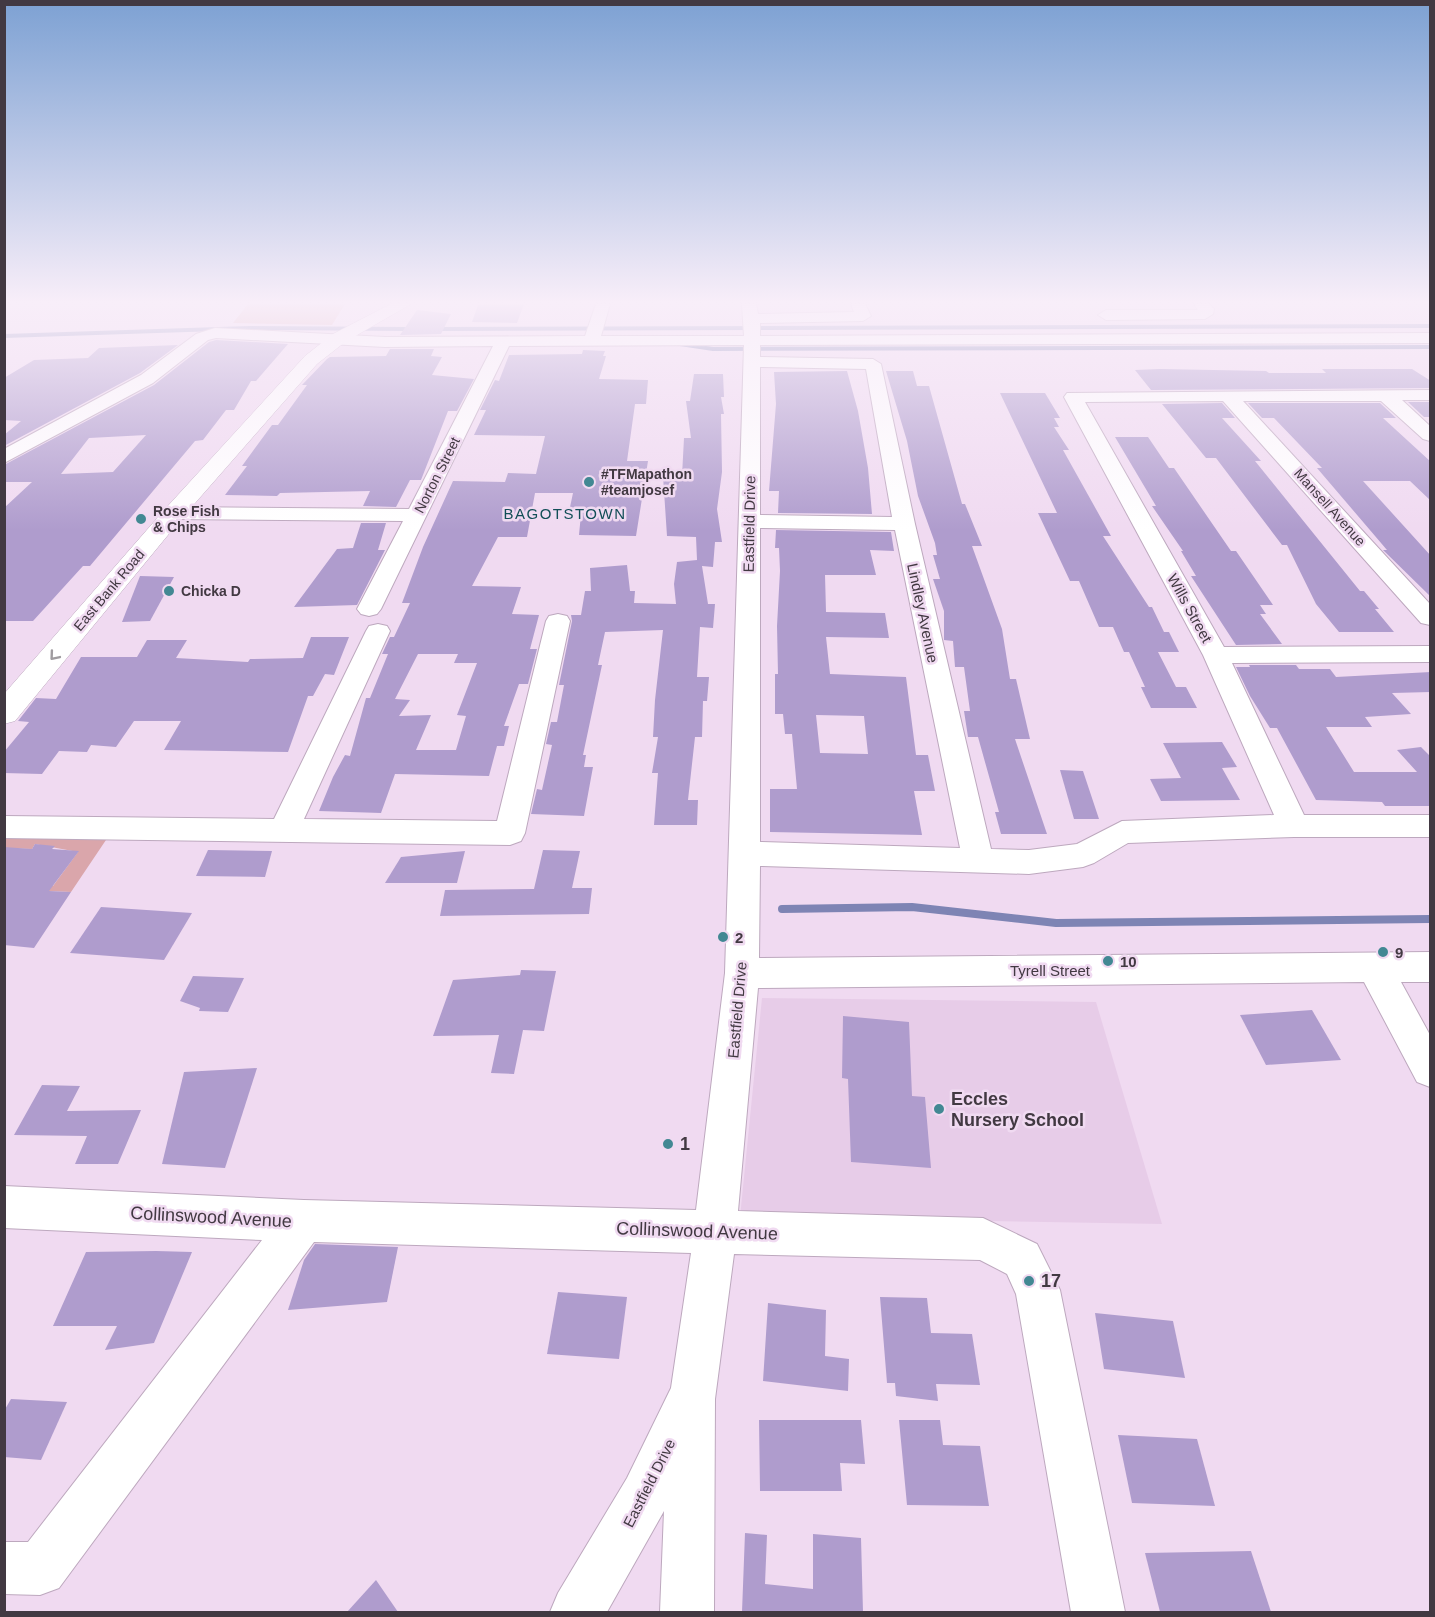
<svg xmlns="http://www.w3.org/2000/svg" width="1435" height="1617" font-family="Arial,sans-serif">
<rect width="100%" height="100%" fill="#f0daf1"/>
<path fill="#e7cce8" d="M762 998 1096 1002 1162 1224 740 1217Z"/>
<g fill="#daa6ab">
<path d="M248 304H345L332 325 233 323Z"/>
<path d="M5 834 108 837 71 892 5 889V883L53 886 78 852 35 844 32 849 5 848Z"/>
</g>
<g fill="none" stroke-linecap="round" stroke-linejoin="round">
<g stroke="#7e84b4" stroke-width="4">
<path d="M434 329 1430 326"/>
<path d="M4 336 249 328 411 329"/>
<path d="M680 344 713 349 1430 347"/>
</g>
<path stroke="#7e84b4" stroke-width="8" d="M782 909 912 907 1056 923 1430 919"/>
</g>
<g fill="#af9ccd" fill-rule="evenodd">
<path d="M524 304 517 323 472 322 478 305Z"/>
<path d="M417 310 451 314 441 334 400 335Z"/>
<path d="M216 340 288 344 256 381H251L234 410H226L203 440 195 441 90 566H83L33 621H4V508L32 482H4V465L154 385 209 342ZM146 435 113 472 61 474 89 438Z"/>
<path d="M178 345 140 373 4 446V435L21 421 4 420V378L34 360 88 358 99 348Z"/>
<path d="M390 349H434L431 356 442 357 432 375 474 379 457 411H448L421 480H410L396 507 363 506 370 491 280 493 277 496 225 495 247 466H242L272 425H278L307 385H302L327 359 330 357 386 356Z"/>
<path d="M583 350 605 351 603 356H606L599 379 648 380 646 404H635L627 461H648L636 536 579 535 581 514 569 512 573 493H535L527 537H498L472 586 521 587 512 614 539 615 530 649H537L528 684H519L504 726H509L504 746H497L489 776 395 774 381 813 319 811 333 777 345 755 350 756 366 698H370L388 654H382L390 637H394L410 603H402L423 547 453 481 505 482 508 473 536 474 545 436 474 435 486 410H480L495 380 499 381 509 355 582 354ZM418 654H458L454 663H477L457 715 466 716 456 750H416L431 715 399 716 410 700 395 699Z"/>
<path d="M1160 369 1266 371 1269 373H1326L1322 369H1412L1431 381V388L1151 390 1135 370Z"/>
<path d="M847 371 858 411 868 468 872 514 778 513 779 491H769L776 404 774 372Z"/>
<path d="M886 371H913L917 386H929L962 504H965L982 546H972L1002 629 1010 679H1016L1030 739H1015L1047 834H1001L995 812H999L978 737H968L964 711H970L964 667H955L953 641 944 640V611L933 579H940L933 555H937L935 543 918 496 907 441Z"/>
<path d="M694 374H723L724 397H721L724 414H721L722 472 717 509 722 542H715L713 567 702 566 708 604H715L713 628 700 627 697 677H709L707 701H703L702 737H695L688 800H698L697 825H654L658 773H652L658 737H653L655 700 663 630 605 632 598 665H602L583 755H586L584 767H593L584 816 531 814 537 789 542 790 552 745 546 744 551 722H557L564 685H559L572 621 571 615H581L585 591H591L590 568 627 565 630 591H635L634 603 676 604 674 584 677 562 697 560 696 537 667 536 663 476H682L684 438H691L686 401H690Z"/>
<path d="M1000 393H1045L1060 418H1054L1059 427H1054L1069 450H1063L1111 536H1103L1149 607H1152L1164 632H1169L1179 652H1158L1176 687H1186L1197 708H1151L1141 687H1145L1129 652H1124L1113 627H1099L1079 581H1070L1038 513H1057Z"/>
<path d="M1408 402H1431V417H1424Z"/>
<path d="M1222 403 1235 418H1222L1261 461H1255L1360 591H1364L1379 609H1375L1394 632H1339L1316 604 1287 545H1282L1216 458H1206L1162 404Z"/>
<path d="M1248 403H1380L1396 418H1383L1431 462V501L1410 481H1363L1431 556V597L1383 550H1387L1317 468H1322L1274 418H1262Z"/>
<path d="M1115 437H1148L1169 468H1174L1231 551H1236L1273 605H1260L1266 614H1260L1282 644 1236 645 1191 576H1196L1181 551H1183L1152 506H1156Z"/>
<path d="M361 523H386L378 550H385L357 605 294 607 337 549 353 548Z"/>
<path d="M776 530 891 532 894 551 870 550 876 575H825L826 612 885 613 889 638 826 637 830 674 906 677 916 755H928L935 791H914L922 835 770 832V789H797L792 734H785L783 714H775V674H778L777 626 780 571 779 548H775ZM816 715 864 716 868 754 820 753Z"/>
<path d="M140 576 174 577 150 621 122 622Z"/>
<path d="M311 637H349L334 675 325 674 313 696H308L288 752 164 750 181 721H134L116 747 91 745 87 752 59 751 42 774 4 773V752L29 722 18 721 36 698 56 699 81 657H137L147 640H187L176 658 248 662 250 659 303 658Z"/>
<path d="M1249 665H1296L1299 669H1330L1336 677 1431 672V692L1392 693 1411 714 1365 717 1372 727H1326L1354 772H1417L1397 750 1421 747 1431 757V806H1385L1382 802 1316 800 1277 728H1270L1250 696 1236 667H1250Z"/>
<path d="M1222 742 1237 767 1222 768 1240 800 1161 801 1150 779 1181 778 1163 743Z"/>
<path d="M1060 770 1083 771 1099 819H1074Z"/>
<path d="M35 844 55 846 52 849 79 851 49 891 71 892 34 948 4 945V847L32 849Z"/>
<path d="M208 850 272 851 265 877 196 876Z"/>
<path d="M543 850 580 851 572 888H592L589 914 440 916 445 890 534 889Z"/>
<path d="M465 851 457 883H385L401 857Z"/>
<path d="M101 907 192 913 164 960 70 953Z"/>
<path d="M521 970 556 971 544 1031 523 1030 514 1074 491 1073 499 1035 433 1036 453 980 520 975Z"/>
<path d="M193 976 244 978 228 1012 199 1011 200 1008 180 1001Z"/>
<path d="M1312 1010 1341 1060 1266 1065 1240 1015Z"/>
<path d="M843 1016 909 1022 912 1096 925 1097 931 1168 851 1162 848 1079 842 1078Z"/>
<path d="M257 1068 225 1168 162 1164 184 1072Z"/>
<path d="M42 1085 80 1086 67 1111 141 1110 118 1164H75L87 1136 14 1135Z"/>
<path d="M315 1244 398 1247 387 1302 288 1310 304 1260Z"/>
<path d="M156 1251 192 1252 154 1343 105 1350 117 1326H53L86 1252Z"/>
<path d="M558 1292 627 1297 619 1359 547 1354Z"/>
<path d="M880 1297 927 1298 931 1333 972 1334 980 1385 936 1384 938 1401 896 1396 895 1383H887Z"/>
<path d="M768 1303 826 1310 825 1356 849 1359 848 1391 763 1381Z"/>
<path d="M1095 1313 1173 1321 1185 1378 1104 1369Z"/>
<path d="M11 1399 67 1402 41 1460 4 1457V1411Z"/>
<path d="M759 1420H861L865 1464 840 1463 842 1491H760Z"/>
<path d="M899 1420H940L943 1445 980 1446 989 1506 907 1505Z"/>
<path d="M1118 1435 1197 1439 1215 1506 1132 1503Z"/>
<path d="M745 1533 767 1535 765 1584 813 1589V1534L861 1538 863 1612H742Z"/>
<path d="M1251 1551 1271 1612H1160L1145 1553Z"/>
<path d="M376 1580 398 1612H347Z"/>
</g>
<g fill="none" stroke-linecap="round" stroke-linejoin="round">
<g stroke="#bda8be" stroke-width="2">
<g id="minor">
<path d="M596 304H610L601 336H744L742 304H756L758 314 854 312 851 304H865L871 316 863 321 760 323V336L1430 333V343L760 345V357L873 359 881 364 915 524 991 849 1029 850 1077 844 1122 821 1274 815 1203 655 1064 397 1067 393 1430 390V400H1402L1430 426V441L1423 439 1381 401H1243L1430 604V625L1421 623 1223 401 1085 402 1224 647 1430 646V662L1232 663 1304 815H1430V837H1294L1128 843 1094 863 1083 867 1029 874 760 866 759 958 1430 952V982H1401L1430 1035V1087L1417 1082 1364 982 758 988 738 1211 983 1218 1037 1244 1060 1290 1125 1612H1071L1016 1294 1007 1274 980 1260 734 1254 715 1399 714 1612H660L664 1511 607 1612H550L558 1593 627 1478 671 1388 691 1253 314 1242 59 1588 40 1595 4 1594V1542H28L262 1240 4 1228V1186L304 1200 696 1210 725 973 744 345 509 346 381 609 377 614 369 616 361 614 357 609 403 521 174 519 167 517 163 513 167 509 174 507 409 509 493 346 385 347 216 338 208 340 153 383 4 463V449L141 375 196 334 215 328 385 337 585 336ZM760 367 866 369 892 517 760 515ZM760 528 895 530 960 848 760 842Z"/>
<path d="M1194 304H1209L1214 309 1213 314 1205 319 1106 320 1098 315 1106 310H1198Z"/>
<path d="M558 614 567 616 570 621 525 833 521 841 510 845 4 838V816L274 819 366 631 369 626 378 624 387 626 390 631 304 819 497 821 546 621 549 616Z"/>
</g>
</g>
<g stroke="#bda8be" stroke-width="1">
<path id="major" d="M391 304H411L345 342 317 364 182 518 15 721 4 724V694L166 508 305 356 333 334Z"/>
</g>
<use href="#minor" fill="#fff" fill-rule="evenodd"/>
<use href="#major" fill="#fff" fill-rule="evenodd"/>
</g>
<defs><path id="oneway-chevron" d="M-2-3.5L2.5 0L-2 3.5" fill="none" stroke-width="1.6" stroke-linecap="round" stroke-linejoin="round" transform="scale(1.5)"/></defs>
<use stroke="#a09ca0" href="#oneway-chevron" transform="translate(54 656) rotate(130)"/>
<linearGradient id="sky" x2="0" y2="1"><stop stop-color="#7da1d3"/><stop offset="0.57" stop-color="#f8eef9"/><stop offset="1" stop-color="#f8eef9" stop-opacity="0"/></linearGradient>
<rect width="1435" height="530" fill="url(#sky)"/>
<g fill="#428893" stroke="#f0daf1" stroke-width="2">
<circle cx="589" cy="482" r="6"/>
<circle cx="141" cy="519" r="6"/>
<circle cx="169" cy="591" r="6"/>
<circle cx="723" cy="937" r="6"/>
<circle cx="1383" cy="952" r="6"/>
<circle cx="1108" cy="961" r="6"/>
<circle cx="939" cy="1109" r="6"/>
<circle cx="668" cy="1144" r="6"/>
<circle cx="1029" cy="1281" r="6"/>
</g>
<g text-anchor="middle" dominant-baseline="central" stroke-width="5" stroke-linejoin="round" paint-order="stroke">
<g font-size="14" font-weight="bold" fill="#423942" stroke="#f0daf1" text-anchor="start">
<text x="601" y="474">#TFMapathon<tspan x="601" dy="16">#teamjosef</tspan></text>
<text x="153" y="511">Rose Fish<tspan x="153" dy="16">&amp; Chips</tspan></text>
<text x="181" y="591">Chicka D</text>
</g>
<g font-size="14" fill="#423942" stroke="#f0daf1">
<text transform="translate(437 475) rotate(-63)">Norton Street</text>
<text transform="translate(1330 507) rotate(48)">Mansell Avenue</text>
<text transform="translate(109 590) rotate(-50)">East Bank Road</text>
</g>
<g font-size="15" letter-spacing="1.5" fill="#124e57" stroke="#f0daf1">
<text x="565" y="513">BAGOTSTOWN</text>
</g>
<g font-size="15" fill="#423942" stroke="#f0daf1">
<text transform="translate(749 524) rotate(-89)">Eastfield Drive</text>
<text transform="translate(1190 608) rotate(61)">Wills Street</text>
<text transform="translate(923 613) rotate(78)">Lindley Avenue</text>
<text x="1050" y="970">Tyrell Street</text>
<text transform="translate(737 1010) rotate(-85)">Eastfield Drive</text>
<text transform="translate(649 1483) rotate(-63)">Eastfield Drive</text>
</g>
<g font-size="15" font-weight="bold" fill="#423942" stroke="#f0daf1" text-anchor="start">
<text x="735" y="937">2</text>
<text x="1395" y="952">9</text>
<text x="1120" y="961">10</text>
</g>
<g font-size="18" font-weight="bold" fill="#423942" stroke="#f0daf1" text-anchor="start">
<text x="951" y="1099">Eccles<tspan x="951" dy="21">Nursery School</tspan></text>
<text x="680" y="1144">1</text>
<text x="1041" y="1281">17</text>
</g>
<g font-size="18" fill="#423942" stroke="#f0daf1">
<text transform="translate(211 1217) rotate(3)">Collinswood Avenue</text>
<text transform="translate(697 1231) rotate(2)">Collinswood Avenue</text>
</g>
</g>
<rect width="1435" height="1617" fill="none" stroke="#423942" stroke-width="12"/>
</svg>
